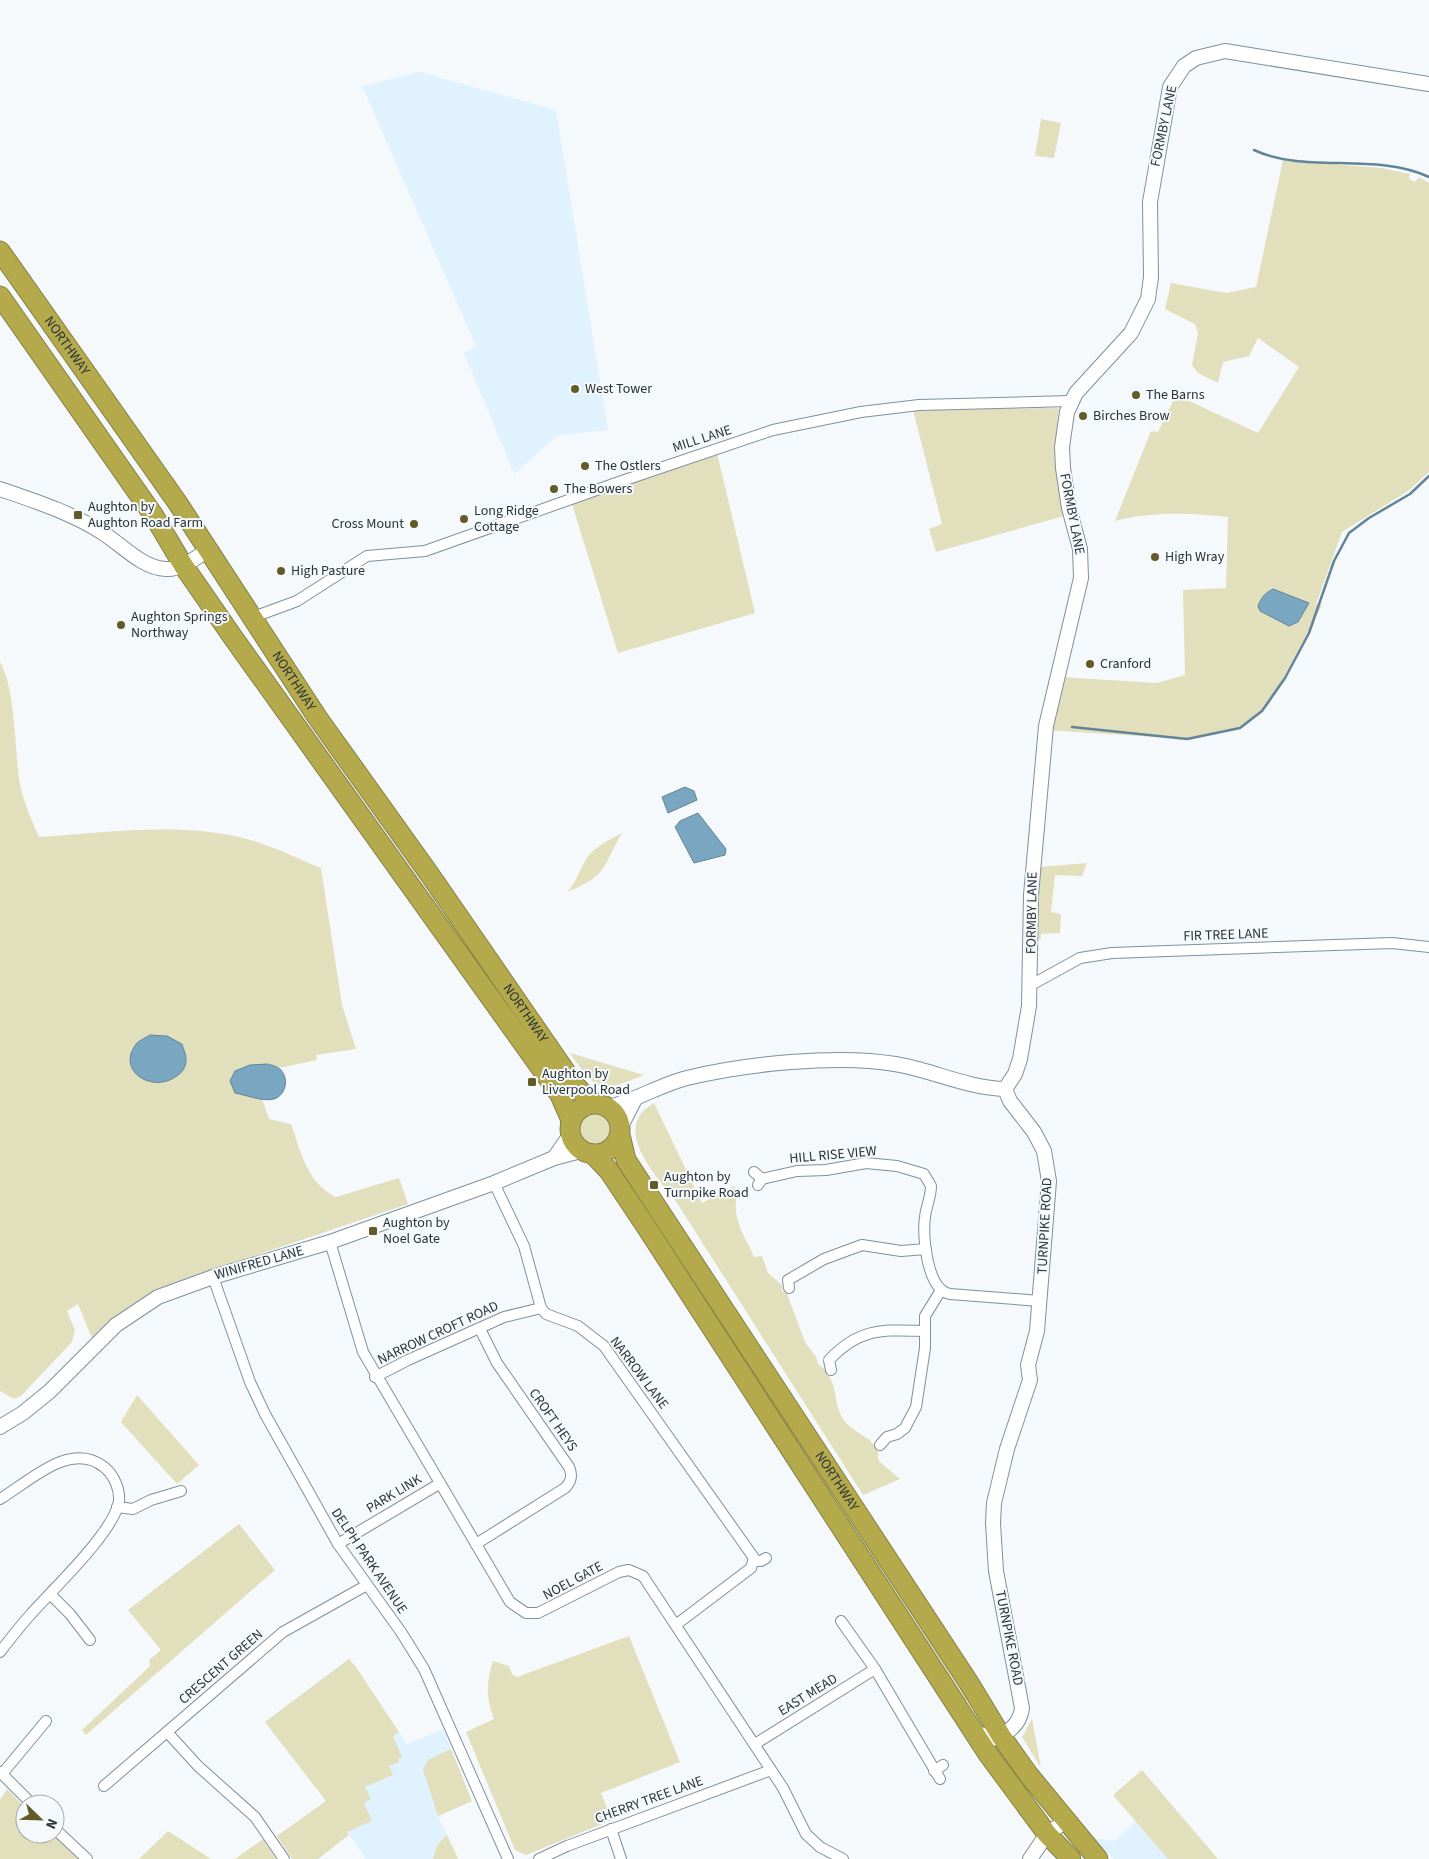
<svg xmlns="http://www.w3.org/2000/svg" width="1429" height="1859" font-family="'Source Sans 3',sans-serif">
<rect width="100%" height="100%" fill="#f5f9fc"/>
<g fill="#e0f2fd">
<path d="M420 72 556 110 608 430 557 436 514 474 464 353 476 346 362 86Z"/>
<path d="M349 1659 356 1667 407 1744 443 1729 472 1801 438 1816 458 1859H366L326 1801 265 1722Z"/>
<path d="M1136 1821 1168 1859H1113L1093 1838 1114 1841Z"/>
</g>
<g fill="#e2dfbd" fill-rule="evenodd">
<path d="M1041 119 1061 123 1054 158 1035 156Z"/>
<path d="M1283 160 1382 168 1410 174 1409 179 1415 182 1419 177 1429 183V472L1408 491 1342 532 1316 604 1322 605 1269 705 1240 728 1187 739 1045 730 1061 677 1157 683 1185 675 1183 590 1226 588 1228 517C1191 513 1152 511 1115 521L1151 431 1158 432 1176 395 1258 433 1299 367 1258 338 1249 356 1223 362 1218 383 1198 373 1192 365 1198 333 1195 324 1165 309 1171 283 1226 293 1256 287Z"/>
<path d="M1059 408C1053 449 1056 476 1064 516L936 552 929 529 942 524 913 410Z"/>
<path d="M717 453 755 613 618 653 572 504Z"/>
<path d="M0 662C15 687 15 748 19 779 22 798 31 819 39 837 106 833 177 822 243 838 269 844 296 858 321 868L342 1005 356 1049 316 1055 317 1060 279 1068 267 1064 235 1093 262 1099 269 1119 291 1124C301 1152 307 1183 336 1197L399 1178 408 1204 207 1272 148 1296 115 1316 92 1338 78 1304 67 1311 75 1330 72 1342 21 1396 14 1399 0 1391ZM150 1035 167 1036 182 1044 187 1059 182 1072 137 1043Z"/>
<path d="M622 833C601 868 609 875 567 892 578 881 580 866 589 855 598 845 611 839 622 833Z"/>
<path d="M1087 863 1082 876 1055 875 1051 912 1061 914 1060 933 1041 934V939H1035L1040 867Z"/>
<path d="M570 1053 644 1075C600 1093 597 1093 570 1053Z"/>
<path d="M654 1103 702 1203 734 1186C739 1200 734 1200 736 1212 738 1228 748 1243 754 1257L762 1256 768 1273 782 1285V1291L787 1294 805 1342 816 1357 818 1364C839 1377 832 1402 843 1419 851 1432 872 1437 878 1450 879 1453 877 1458 879 1461L900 1479 863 1495 677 1203C662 1183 622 1142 640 1115 643 1110 649 1107 654 1103Z"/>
<circle cx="595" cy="1129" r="19"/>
<path d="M673 1242 970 1698 962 1703 666 1247Z"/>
<path d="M137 1395 199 1465 177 1484 121 1422Z"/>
<path d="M239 1524 275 1570 86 1735 82 1730 150 1666 149 1660 161 1650 128 1610Z"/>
<path d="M629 1636 680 1762 601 1793 612 1820 526 1855 515 1850 466 1732 494 1719C486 1698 486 1683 493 1661L509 1666 512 1674 517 1677Z"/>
<path d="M349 1659 356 1667 399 1732 393 1736 402 1757 398 1759 399 1762 389 1766 393 1775 365 1787 371 1799 364 1803 372 1821 347 1832 349 1835 318 1859H292L277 1836 326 1801 265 1722Z"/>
<path d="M1032 1719 1041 1768 1022 1737Z"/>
<path d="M451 1749 472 1801 438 1816 423 1770 428 1760Z"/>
<path d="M1142 1770 1218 1859H1168L1113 1795Z"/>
<path d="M7 1789 25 1807V1834H53L79 1859H0V1800Z"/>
<path d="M168 1831 211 1859H139Z"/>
<path d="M447 1835 458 1859H433L437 1845Z"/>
<path d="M263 1839 276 1859H235Z"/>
</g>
<g fill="#79a7c2" stroke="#628499">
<path d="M1273 589 1309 603 1298 622 1289 626 1260 611 1258 606C1261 598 1265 593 1273 589Z"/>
<path d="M685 787 694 791 697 800 668 813 662 797Z"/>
<path d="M698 813 726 849 725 855 694 863 675 827 680 821Z"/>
<path d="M150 1035 167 1036 182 1044C183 1048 186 1054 186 1059 187 1064 183 1072 178 1075 154 1095 114 1071 137 1043 140 1040 147 1037 150 1035Z"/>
<path d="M267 1064C271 1065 277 1066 281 1070 289 1079 286 1095 274 1099 263 1102 246 1095 235 1093L230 1081 235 1071 250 1065Z"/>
</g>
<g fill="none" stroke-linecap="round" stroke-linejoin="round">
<g stroke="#628499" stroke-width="2.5">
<path d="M1254 150C1304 174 1375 152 1429 177"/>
<path d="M1072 727 1187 739 1240 728 1262 711 1285 678 1309 633 1334 561 1349 533 1369 518 1410 494 1429 476"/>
</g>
<g stroke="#7d919e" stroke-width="12">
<g id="street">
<path d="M254 622 259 615 297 601 367 556 425 551 619 482 773 430 861 412 919 405 1070 401"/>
<path d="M1031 985 1080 958 1112 953 1392 943 1429 947"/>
<path d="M754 1172 762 1179"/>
<path d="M494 1183 524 1246 541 1308 546 1314 578 1326 604 1346 754 1558 751 1568 677 1624"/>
<path d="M758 1185 762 1179 797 1171 826 1170 866 1163 897 1166 924 1174 931 1186C931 1197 926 1207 925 1217 922 1236 927 1290 950 1294L1040 1301"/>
<path d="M330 1242 363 1352 510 1602 526 1613H538L619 1572 629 1570 643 1576 783 1788 806 1834 820 1847 843 1859"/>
<path d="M213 1277 250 1382 265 1414 338 1544 401 1632 424 1669 508 1859"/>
<path d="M789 1288 788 1280 824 1259 862 1245 901 1251 926 1249"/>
<path d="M831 1370 829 1360C860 1327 883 1330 925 1331"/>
<path d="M375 1377 408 1360 504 1317 541 1308"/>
<path d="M880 1445 887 1437 897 1434 905 1428 916 1407 925 1348V1316L941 1290"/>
<path d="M0 1499C29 1482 70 1440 104 1467 114 1475 120 1489 119 1501 115 1531 52 1590 31 1614 20 1626 10 1639 0 1652"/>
<path d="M117 1507 133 1509 151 1500 181 1491"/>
<path d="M338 1544 439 1484"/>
<path d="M476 1544 565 1488C571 1482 573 1476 569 1467L497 1363 480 1329"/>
<path d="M755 1561H761L766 1558"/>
<path d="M50 1594 70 1614 90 1640"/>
<path d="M841 1621 875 1669 940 1779"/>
<path d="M167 1732 198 1766 255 1817 284 1859"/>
<path d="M755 1744 875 1669"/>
<path d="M934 1771 943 1765"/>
<path d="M0 1772 32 1804"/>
<path d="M2 1774 46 1721"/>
<path d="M104 1786 283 1632 367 1585"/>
<path d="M55 1829 87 1859"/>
<path d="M611 1829 621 1859"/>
<path d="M539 1859 567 1846 771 1770"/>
</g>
</g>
<g stroke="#7d919e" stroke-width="16">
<g id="secondary">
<path d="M0 489C35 501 72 513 103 533 122 545 142 568 166 569 181 570 197 557 208 550"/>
<path d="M1005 1089 1015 1074 1020 1059 1029 1006 1031 895 1046 726 1081 578 1080 549 1069 508 1063 468 1062 447 1067 412 1076 393 1131 333 1148 299 1151 277 1150 202 1170 87 1184 66 1196 58 1225 51 1429 84"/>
<path d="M609 1107C636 1100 660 1085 687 1078 744 1064 838 1054 895 1064 932 1070 967 1088 1005 1089"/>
<path d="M620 1128 635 1099"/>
<path d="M554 1158 570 1135"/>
<path d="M0 1427 23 1413 50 1391 116 1325 158 1297 213 1277 330 1242 494 1183 554 1158 581 1151"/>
<path d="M973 1728 978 1733 992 1739C1007 1734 1020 1725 1022 1708L996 1571 993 1523 994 1503 1007 1449 1030 1380 1028 1365 1037 1331 1049 1181 1044 1151 1034 1132 1010 1101 1005 1089"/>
<path d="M1030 1859 1047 1834 1067 1820"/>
</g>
</g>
<g stroke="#848145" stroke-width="21">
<g id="highway">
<path id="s1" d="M0 251 177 502 317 717 430 875 574 1084 588 1099 596 1103"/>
<path d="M0 296 154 516 183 565 232 636 560 1095 571 1120"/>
<circle cx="595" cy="1129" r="25"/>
<path id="s2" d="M620 1135 626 1160 969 1683 1001 1736 1028 1774 1098 1859"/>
<path d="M593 1154 609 1171 647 1228 988 1754 1047 1834 1071 1859"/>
</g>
</g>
<use href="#street" stroke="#fff" stroke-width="10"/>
<use href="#secondary" stroke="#fff" stroke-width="14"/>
<use href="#highway" stroke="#b4aa4c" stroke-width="19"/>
</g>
<g fill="#605b27" stroke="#f5f9fc" stroke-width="2">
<circle cx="575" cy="389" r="5"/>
<circle cx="1136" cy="395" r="5"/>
<circle cx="1083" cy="416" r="5"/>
<circle cx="585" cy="466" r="5"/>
<circle cx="554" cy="489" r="5"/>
<rect x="73" y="510" width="10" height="10" rx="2.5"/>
<circle cx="464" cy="519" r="5"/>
<circle cx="414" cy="524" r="5"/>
<circle cx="1155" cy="557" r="5"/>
<circle cx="281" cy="571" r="5"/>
<circle cx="121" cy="625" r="5"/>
<circle cx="1090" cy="664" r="5"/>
<rect x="527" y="1077" width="10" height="10" rx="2.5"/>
<rect x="649" y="1180" width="10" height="10" rx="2.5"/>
<rect x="368" y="1226" width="10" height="10" rx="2.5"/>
</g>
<g text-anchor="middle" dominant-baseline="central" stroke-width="4" stroke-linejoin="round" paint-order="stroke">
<g font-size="14" fill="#2b3439" stroke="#f5f9fc">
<text transform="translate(1164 126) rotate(-78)">FORMBY LANE</text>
<text stroke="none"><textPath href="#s1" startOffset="116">NORTHWAY</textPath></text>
<text transform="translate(702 439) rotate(-18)">MILL LANE</text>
<text transform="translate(1072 514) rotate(79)">FORMBY LANE</text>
<text stroke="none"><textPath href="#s1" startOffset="521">NORTHWAY</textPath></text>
<text transform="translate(1032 913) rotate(-89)">FORMBY LANE</text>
<text transform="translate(1226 935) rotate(-2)">FIR TREE LANE</text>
<text stroke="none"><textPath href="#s1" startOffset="926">NORTHWAY</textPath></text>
<text transform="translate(833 1155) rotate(-5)">HILL RISE VIEW</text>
<text transform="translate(1045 1226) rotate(-87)">TURNPIKE ROAD</text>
<text transform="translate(259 1263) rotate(-16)">WINIFRED LANE</text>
<text transform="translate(438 1333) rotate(-25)">NARROW CROFT ROAD</text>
<text transform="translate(639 1373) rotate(53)">NARROW LANE</text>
<text transform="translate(553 1420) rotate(55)">CROFT HEYS</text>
<text stroke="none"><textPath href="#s2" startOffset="410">NORTHWAY</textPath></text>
<text transform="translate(394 1494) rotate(-31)">PARK LINK</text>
<text transform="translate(369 1561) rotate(56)">DELPH PARK AVENUE</text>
<text transform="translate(573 1581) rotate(-28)">NOEL GATE</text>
<text transform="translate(1009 1638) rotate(79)">TURNPIKE ROAD</text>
<text transform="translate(221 1667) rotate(-41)">CRESCENT GREEN</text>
<text transform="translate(808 1695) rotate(-32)">EAST MEAD</text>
<text transform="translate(649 1800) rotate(-20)">CHERRY TREE LANE</text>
</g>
<g font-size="14" fill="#2b3439" stroke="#f5f9fc" text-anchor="start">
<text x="585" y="389">West Tower</text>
<text x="1146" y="395">The Barns</text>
<text x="1093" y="416">Birches Brow</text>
<text x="595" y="466">The Ostlers</text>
<text x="564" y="489">The Bowers</text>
<text x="88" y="507">Aughton by<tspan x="88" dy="16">Aughton Road Farm</tspan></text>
<text x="474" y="511">Long Ridge<tspan x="474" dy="16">Cottage</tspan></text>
<text x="404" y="524" text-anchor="end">Cross Mount</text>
<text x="1165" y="557">High Wray</text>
<text x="291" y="571">High Pasture</text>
<text x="131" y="617">Aughton Springs<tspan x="131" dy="16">Northway</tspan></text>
<text x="1100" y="664">Cranford</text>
<text x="542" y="1074">Aughton by<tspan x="542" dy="16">Liverpool Road</tspan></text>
<text x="664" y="1177">Aughton by<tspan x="664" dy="16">Turnpike Road</tspan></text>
<text x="383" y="1223">Aughton by<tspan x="383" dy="16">Noel Gate</tspan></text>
</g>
</g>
<g transform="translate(40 1819) rotate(113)"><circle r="24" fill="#f5f9fc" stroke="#a4aaae"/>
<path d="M0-4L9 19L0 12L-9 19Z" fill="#605b27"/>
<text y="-8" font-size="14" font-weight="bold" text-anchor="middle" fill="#2b3439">N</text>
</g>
</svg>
